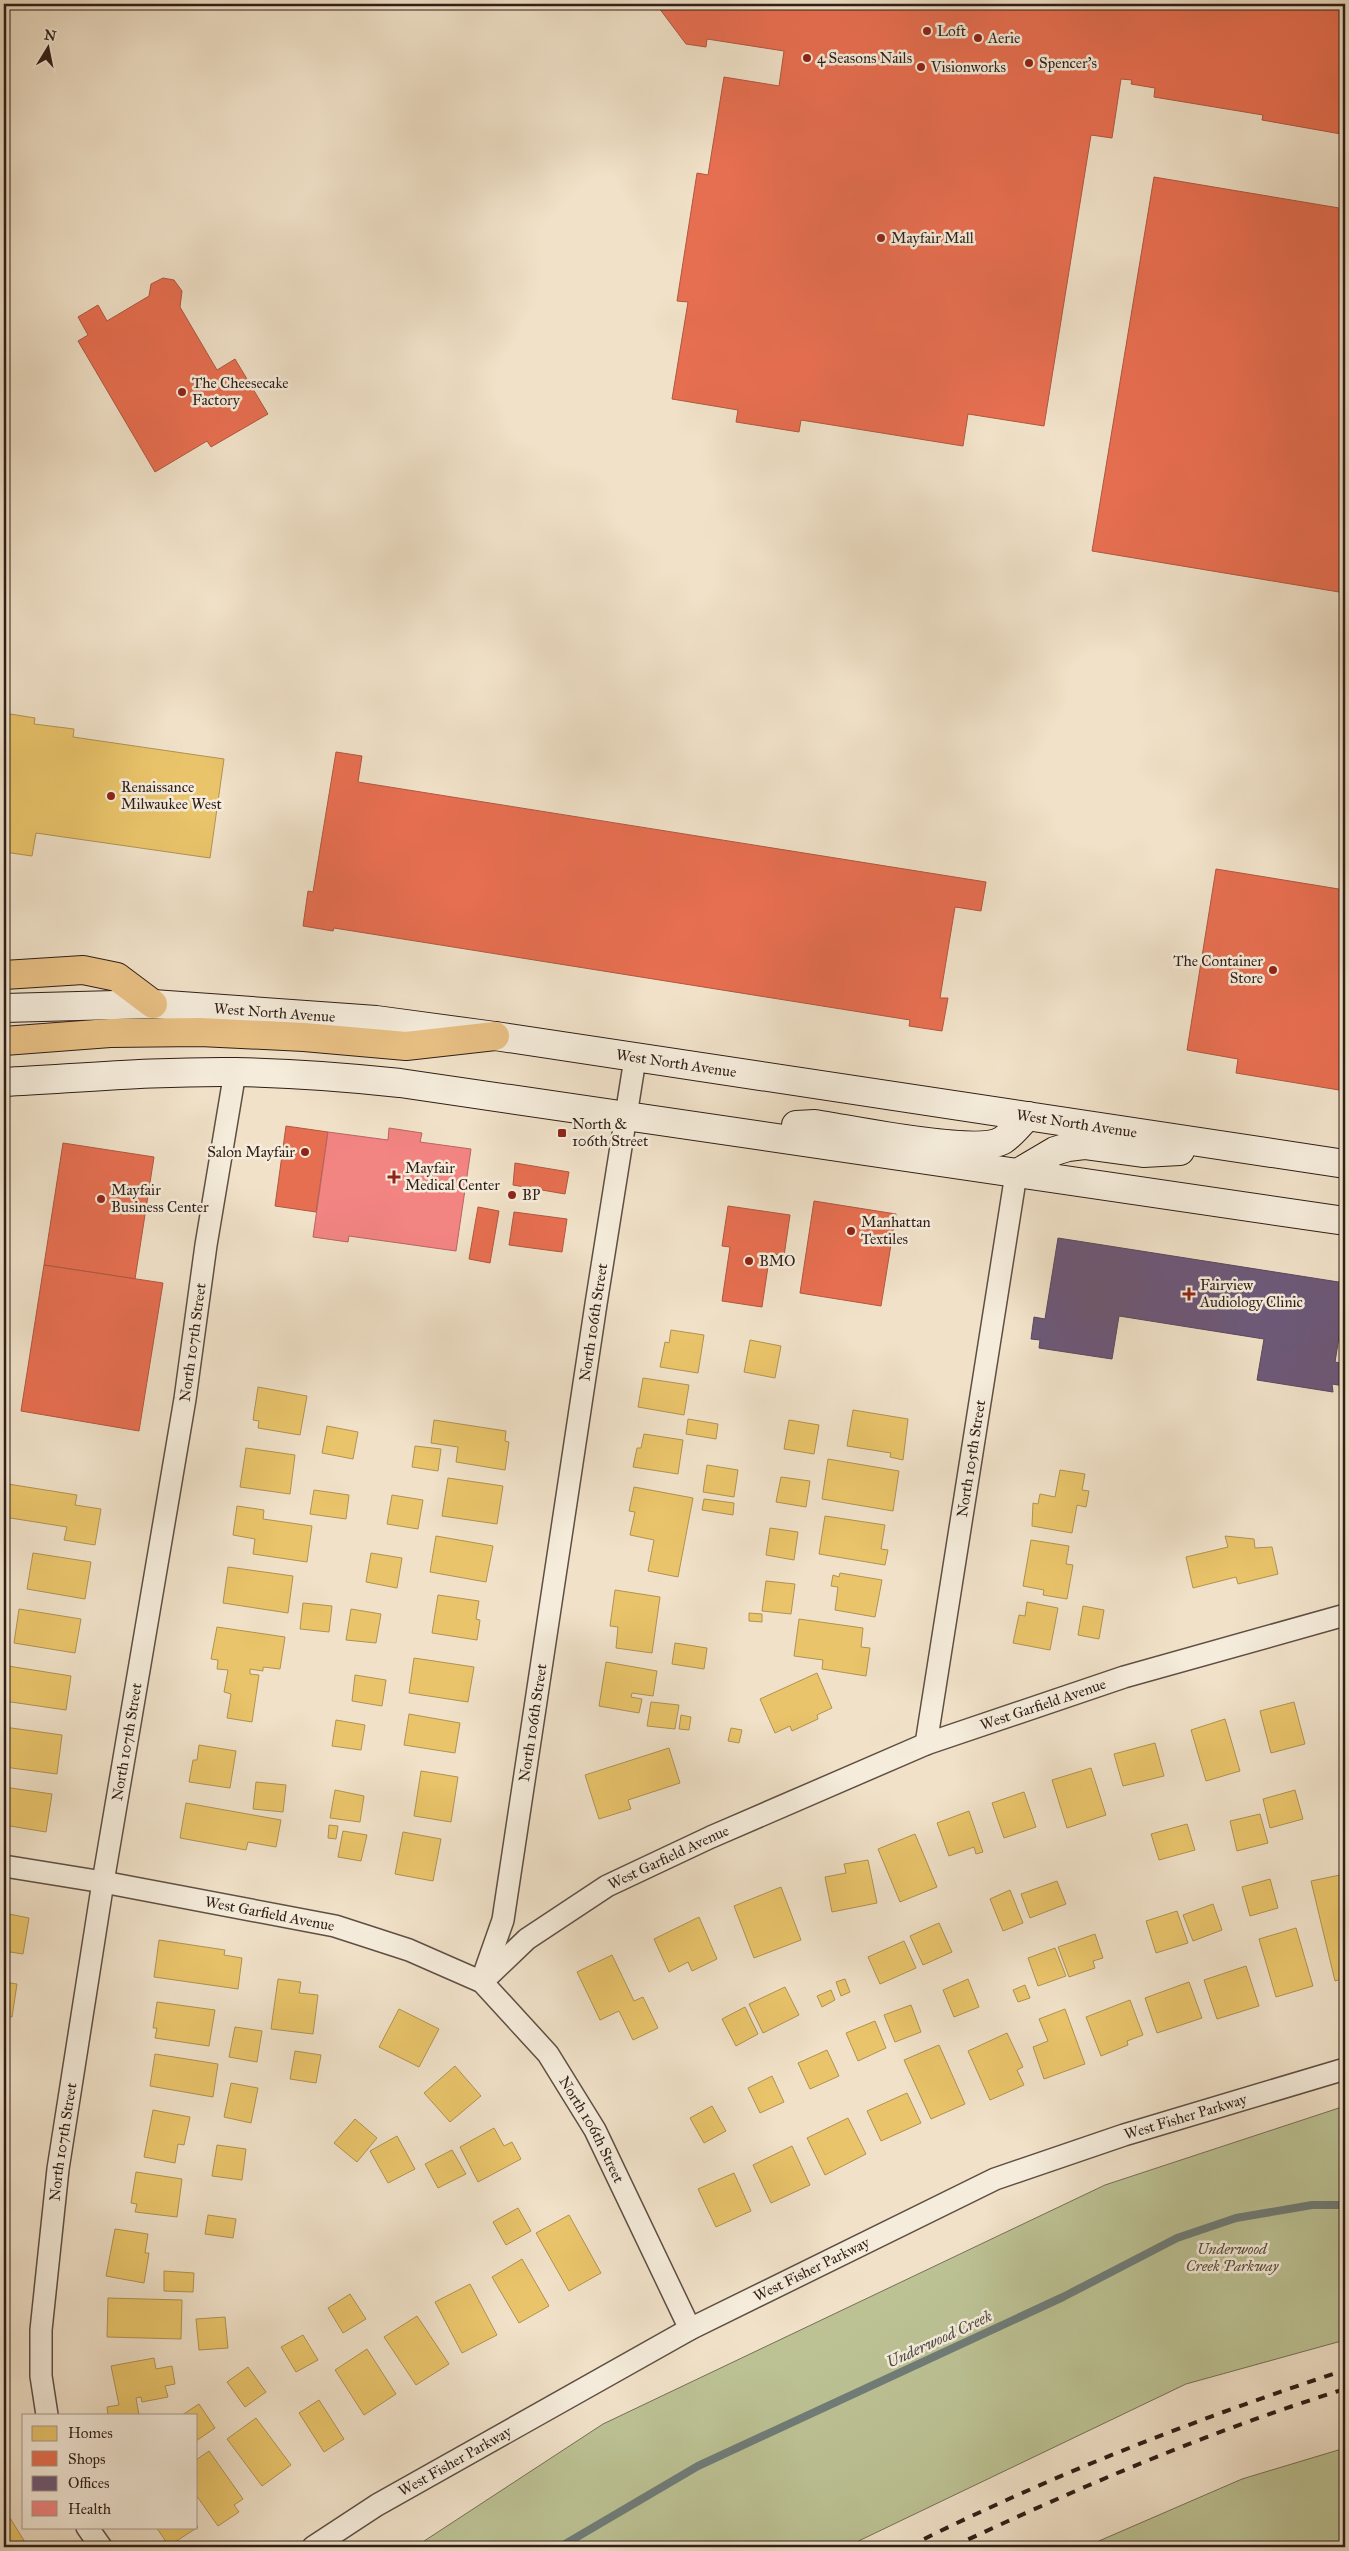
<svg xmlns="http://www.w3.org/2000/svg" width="1349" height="2551" font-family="'IM FELL Great Primer',serif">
<rect width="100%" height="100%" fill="#f0e1c8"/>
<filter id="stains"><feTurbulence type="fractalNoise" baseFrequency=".004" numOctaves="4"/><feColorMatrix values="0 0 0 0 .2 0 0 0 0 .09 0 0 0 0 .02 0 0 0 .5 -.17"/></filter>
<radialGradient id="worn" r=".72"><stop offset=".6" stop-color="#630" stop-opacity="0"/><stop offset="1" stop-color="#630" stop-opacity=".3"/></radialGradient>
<g fill="#bcc294" stroke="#767056">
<path d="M1345 2106V2340L1186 2384 846 2547H415L603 2424 1105 2185Z"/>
<path d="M1345 2448V2547H1085L1242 2479Z"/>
</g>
<g fill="#e9c46a" stroke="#b19251">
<path d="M4 713 35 718 34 724 74 729 73 737 224 759 210 858 36 833 32 856 4 852Z"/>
<path d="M671 1330 704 1335 698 1373 660 1367 665 1342 669 1343Z"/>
<path d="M750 1340 781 1346 775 1378 744 1372Z"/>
<path d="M643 1378 689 1385 684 1415 638 1407Z"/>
<path d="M258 1387 307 1396 300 1435 258 1428 259 1421 253 1420Z"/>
<path d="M853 1410 908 1419 903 1460 890 1457 891 1453 847 1446Z"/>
<path d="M688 1419 718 1424 716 1439 686 1434Z"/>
<path d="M434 1420 506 1431 505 1441 509 1442 505 1470 456 1462 458 1447 431 1443Z"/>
<path d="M789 1420 819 1425 814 1454 784 1449Z"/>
<path d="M327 1426 358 1432 353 1459 322 1453Z"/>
<path d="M644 1434 683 1440 678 1474 633 1467 637 1448H641Z"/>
<path d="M415 1446 441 1449 438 1471 412 1467Z"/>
<path d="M246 1448 295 1455 290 1494 240 1487Z"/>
<path d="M828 1459 899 1471 893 1511 822 1499Z"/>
<path d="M707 1465 738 1470 734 1497 703 1492Z"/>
<path d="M1060 1470 1085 1474 1082 1490 1089 1491 1086 1507 1077 1505 1072 1533 1032 1526 1033 1503 1038 1504 1040 1494 1055 1497Z"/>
<path d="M781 1477 810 1481 806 1507 776 1502Z"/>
<path d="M448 1478 503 1486 497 1524 442 1516Z"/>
<path d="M8 1484 77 1495 75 1505 101 1509 95 1545 64 1540 67 1527 4 1517Z"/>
<path d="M634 1487 693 1498 678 1577 648 1571 654 1540 630 1535 635 1512 629 1511Z"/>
<path d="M314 1490 349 1495 346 1519 310 1514Z"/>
<path d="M392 1495 423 1500 418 1529 387 1524Z"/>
<path d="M704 1499 734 1503 733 1515 702 1510Z"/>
<path d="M237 1506 264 1510 263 1519 312 1526 307 1562 253 1554 255 1539 233 1535Z"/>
<path d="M825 1516 885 1525 881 1549 888 1550 885 1565 819 1554Z"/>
<path d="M770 1528 798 1532 794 1560 766 1555Z"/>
<path d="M436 1536 493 1546 486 1582 430 1572Z"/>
<path d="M1225 1536 1254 1539 1255 1548 1272 1547 1278 1574 1238 1584 1236 1577 1193 1588 1186 1557 1228 1547Z"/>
<path d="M1031 1540 1069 1546 1066 1564 1073 1565 1067 1599 1043 1595 1044 1590 1023 1586Z"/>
<path d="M33 1553 91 1562 85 1599 27 1589Z"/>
<path d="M371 1553 402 1558 397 1588 366 1582Z"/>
<path d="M228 1567 293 1576 288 1613 223 1603Z"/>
<path d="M840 1573 882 1580 875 1617 835 1610 838 1587 831 1586 833 1575 839 1577Z"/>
<path d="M766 1581 795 1584 791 1614 762 1611Z"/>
<path d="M615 1590 660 1597 652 1653 616 1648 618 1627 610 1626Z"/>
<path d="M438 1595 479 1601 476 1619 480 1620 477 1640 432 1633Z"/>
<path d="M1027 1602 1058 1608 1050 1650 1013 1643 1019 1615 1025 1616Z"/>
<path d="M303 1603 332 1606 329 1632 300 1629Z"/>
<path d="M1083 1606 1104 1610 1099 1639 1078 1635Z"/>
<path d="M19 1609 81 1619 75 1653 14 1643Z"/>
<path d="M351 1609 381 1614 376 1643 346 1640Z"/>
<path d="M749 1613 762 1614V1622L749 1621Z"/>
<path d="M799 1619 863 1628 861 1647 870 1648 866 1676 822 1669 823 1660 794 1656Z"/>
<path d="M217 1627 285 1637 280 1669 263 1667V1671L250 1669V1674L259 1675 252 1722 227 1718 231 1694 224 1692 228 1670 217 1669 218 1660 211 1659Z"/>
<path d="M675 1643 707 1648 704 1669 672 1664Z"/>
<path d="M414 1658 474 1667 468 1702 409 1693Z"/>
<path d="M606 1662 657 1671 653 1696 632 1693 631 1697 642 1699 639 1713 599 1706Z"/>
<path d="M8 1666 71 1676 66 1710 4 1701Z"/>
<path d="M817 1673 832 1708 817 1715 818 1719 792 1731 790 1726 775 1733 760 1699Z"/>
<path d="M355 1675 386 1680 382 1706 352 1701Z"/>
<path d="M651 1702 679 1705 675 1729 647 1726Z"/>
<path d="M1294 1702 1305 1744 1271 1753 1260 1711Z"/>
<path d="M409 1714 460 1723 455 1753 404 1745Z"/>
<path d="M681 1715 691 1717 689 1730 679 1729Z"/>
<path d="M1225 1719 1240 1771 1206 1781 1191 1730Z"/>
<path d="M336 1720 365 1725 361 1750 332 1746Z"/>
<path d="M4 1727 62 1735 57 1774 4 1767Z"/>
<path d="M731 1728 742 1730 739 1743 728 1741Z"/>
<path d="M1155 1743 1164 1776 1123 1786 1114 1754Z"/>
<path d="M199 1745 236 1751 230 1788 189 1782 193 1760H197Z"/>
<path d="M669 1748 680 1783 628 1800 631 1809 599 1819 585 1775Z"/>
<path d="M1091 1768 1106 1815 1067 1828 1052 1780Z"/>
<path d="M421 1771 458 1777 451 1822 414 1816Z"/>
<path d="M256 1782 286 1785 283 1812 253 1809Z"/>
<path d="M4 1787 52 1794 46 1832 4 1825Z"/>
<path d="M335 1790 364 1796 360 1822 330 1818Z"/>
<path d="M1295 1790 1303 1819 1270 1828 1263 1799Z"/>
<path d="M1024 1792 1036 1827 1004 1838 992 1803Z"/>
<path d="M186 1803 281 1820 276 1847 248 1842 246 1850 180 1838Z"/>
<path d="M969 1811 983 1852 976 1854 974 1847 949 1856 937 1823Z"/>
<path d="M1260 1814 1268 1843 1237 1851 1230 1821Z"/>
<path d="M1187 1824 1195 1850 1159 1860 1151 1834Z"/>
<path d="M329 1825 338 1826 336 1839 328 1838Z"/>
<path d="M343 1831 367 1835 361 1861 338 1857Z"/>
<path d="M403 1832 441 1839 433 1881 395 1874Z"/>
<path d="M915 1834 937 1887 900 1902 878 1849Z"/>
<path d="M868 1860 877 1903 832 1912 825 1877 846 1873 844 1864Z"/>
<path d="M1340 1875 1345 1898V1978L1335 1981 1311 1881Z"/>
<path d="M1270 1879 1278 1908 1250 1916 1242 1887Z"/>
<path d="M1057 1881 1066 1904 1030 1918 1021 1894Z"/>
<path d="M781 1887 801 1940 754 1958 734 1906Z"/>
<path d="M1010 1890 1023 1923 1003 1931 990 1899Z"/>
<path d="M1213 1904 1222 1930 1193 1941 1183 1915Z"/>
<path d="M1177 1911 1188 1943 1156 1953 1146 1921Z"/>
<path d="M4 1913 29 1918 23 1954 4 1951Z"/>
<path d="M699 1917 717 1959 692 1971 688 1962 669 1972 654 1939Z"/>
<path d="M939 1923 952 1952 923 1965 910 1936Z"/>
<path d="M1296 1928 1313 1986 1276 1997 1259 1939Z"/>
<path d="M1095 1934 1103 1958 1093 1961 1095 1968 1069 1977 1058 1947Z"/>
<path d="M159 1940 225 1950 224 1955 242 1958 238 1989 154 1977Z"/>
<path d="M904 1941 916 1968 880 1984 868 1957Z"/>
<path d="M1055 1948 1066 1976 1038 1986 1028 1958Z"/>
<path d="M612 1955 634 2001 643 1997 658 2028 633 2040 619 2011 600 2020 577 1972Z"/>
<path d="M1246 1966 1259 2006 1217 2019 1204 1980Z"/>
<path d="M278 1979 301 1982 299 1993 318 1995 313 2034 271 2029Z"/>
<path d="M845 1979 850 1992 841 1996 836 1982Z"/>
<path d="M968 1979 979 2007 954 2017 943 1990Z"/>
<path d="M4 1982 17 1984 12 2017 4 2016Z"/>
<path d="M1189 1982 1202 2018 1157 2033 1145 1998Z"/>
<path d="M1025 1985 1030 1998 1018 2002 1013 1990Z"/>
<path d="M785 1987 799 2015 763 2033 749 2004Z"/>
<path d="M831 1990 835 2000 822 2007 817 1996Z"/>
<path d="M1130 2000 1143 2035 1127 2041 1128 2045 1101 2056 1086 2017Z"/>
<path d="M157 2002 215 2010 209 2046 155 2038 157 2028H153Z"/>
<path d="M911 2005 921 2032 895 2042 884 2015Z"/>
<path d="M745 2007 758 2034 736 2046 722 2019Z"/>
<path d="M399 2009 439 2029 419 2067 379 2047Z"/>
<path d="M1065 2009 1085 2064 1044 2079 1033 2047 1048 2041 1039 2019Z"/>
<path d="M875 2021 886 2048 858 2061 846 2033Z"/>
<path d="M235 2027 262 2031 257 2062 229 2057Z"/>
<path d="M4 2030 9 2031 4 2065Z"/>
<path d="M1007 2033 1023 2067 1017 2070 1024 2085 990 2100 968 2051Z"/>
<path d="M939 2045 965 2104 931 2119 904 2060Z"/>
<path d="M827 2050 839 2076 810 2089 798 2063Z"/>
<path d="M295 2051 321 2055 316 2083 290 2079Z"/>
<path d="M155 2054 218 2064 213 2097 150 2086Z"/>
<path d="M455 2066 481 2096 450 2122 424 2093Z"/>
<path d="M772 2076 784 2102 760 2113 748 2088Z"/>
<path d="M231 2083 258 2088 251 2123 224 2117Z"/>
<path d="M907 2093 921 2123 881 2141 867 2111Z"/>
<path d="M712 2106 726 2131 704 2143 690 2118Z"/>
<path d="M153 2110 190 2117 184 2145 178 2144 175 2163 144 2157Z"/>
<path d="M848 2118 866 2154 825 2175 807 2138Z"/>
<path d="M355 2119 377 2138 357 2162 334 2143Z"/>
<path d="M494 2128 504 2146 512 2142 521 2159 478 2182 460 2147Z"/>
<path d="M397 2136 415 2169 388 2183 370 2151Z"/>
<path d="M217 2145 246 2149 242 2180 212 2176Z"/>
<path d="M792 2146 810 2185 771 2203 753 2165Z"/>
<path d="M452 2150 466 2174 438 2188 425 2164Z"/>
<path d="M136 2172 182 2179 177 2217 135 2212 137 2204 131 2203Z"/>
<path d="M734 2173 751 2211 716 2227 698 2189Z"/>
<path d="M518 2208 531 2231 506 2245 493 2222Z"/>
<path d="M208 2215 236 2219 233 2238 205 2234Z"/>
<path d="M569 2215 601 2273 569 2291 536 2233Z"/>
<path d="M115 2229 148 2234 145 2253H149L144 2283 106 2276Z"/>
<path d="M522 2259 549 2306 519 2323 492 2277Z"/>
<path d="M164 2271 194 2273 193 2292 164 2291Z"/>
<path d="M470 2284 497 2335 462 2353 435 2302Z"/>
<path d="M350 2294 366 2319 343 2333 328 2308Z"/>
<path d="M108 2298 182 2300 181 2339 107 2337Z"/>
<path d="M417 2316 449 2364 416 2385 384 2337Z"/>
<path d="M225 2317 228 2348 199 2350 196 2319Z"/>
<path d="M303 2335 318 2360 296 2372 281 2347Z"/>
<path d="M367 2349 396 2394 364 2415 335 2370Z"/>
<path d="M154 2358 156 2369 172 2366 175 2384 165 2386 168 2397 142 2402 141 2397 136 2398 139 2415H108L107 2407 119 2405 111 2366Z"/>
<path d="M248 2367 266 2392 245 2407 227 2382Z"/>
<path d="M319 2400 344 2439 324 2452 299 2413Z"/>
<path d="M199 2404 215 2428 196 2441V2415H182Z"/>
<path d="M256 2418 291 2465 262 2486 227 2439Z"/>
<path d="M209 2451 243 2499 234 2505 239 2512 218 2526 196 2495V2460Z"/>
<path d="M10 2518 28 2547H4V2522Z"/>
<path d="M196 2525 198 2527 169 2546 156 2527H196Z"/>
</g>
<g fill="#e76f51" stroke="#b05740">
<path d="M656 4H1345V127L1342 126 1341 134 1262 120 1263 115 1154 97 1155 88 1131 84 1132 80 1121 79 1112 138 1091 135 1044 426 968 414 963 446 801 420 799 432 736 422 738 410 672 399 688 302 677 301 697 173 708 175 724 77 779 86 784 51 707 39 706 47 686 44Z"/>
<path d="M1154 177 1345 209V593L1092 551Z"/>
<path d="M163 278 174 280 182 291 180 307 217 370 235 359 268 414 211 447 207 441 155 472 78 341 88 335 78 317 98 305 107 321 149 296 151 284Z"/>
<path d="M336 752 362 756 358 782 986 882 981 911 955 907 940 998H948L942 1031 909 1026 910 1020 334 928 333 931 303 926 308 891 313 892Z"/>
<path d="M1216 869 1345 890V1091L1236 1073 1238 1059 1187 1050Z"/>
<path d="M286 1126 328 1132 316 1212 275 1206Z"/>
<path d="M63 1143 154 1157 135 1279 44 1265Z"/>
<path d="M515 1163 569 1172 565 1194 513 1185Z"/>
<path d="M814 1201 896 1214 881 1306 800 1293Z"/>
<path d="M728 1206 790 1215 784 1256 770 1253 762 1307 722 1301 730 1247 722 1246Z"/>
<path d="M478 1207 499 1211 490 1263 469 1259Z"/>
<path d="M514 1212 567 1219 562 1252 509 1245Z"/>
<path d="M44 1265 163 1283 139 1431 21 1411Z"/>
</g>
<path fill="#6d597a" stroke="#5a475c" d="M1058 1238 1345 1283V1300L1335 1362 1345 1364 1344 1386 1332 1384 1333 1392 1257 1380 1264 1339 1119 1316 1112 1359 1039 1348 1040 1340 1031 1339 1034 1317 1045 1319Z"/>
<path fill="#f28482" stroke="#b86562" d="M389 1128 422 1133 420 1142 471 1149 456 1251 349 1236 348 1242 313 1237 328 1132 388 1140Z"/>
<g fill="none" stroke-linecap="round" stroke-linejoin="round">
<path stroke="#707d79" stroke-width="8" d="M560 2547 698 2466 1063 2297 1177 2238 1236 2218 1312 2205H1345"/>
<g stroke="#5f4f43" stroke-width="24">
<g id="minor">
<path id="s1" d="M926 1744 1016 1174"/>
<path id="s2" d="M4 1866 103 1882 335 1926 409 1950 482 1982 548 2054 595 2130 690 2329"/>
<path id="s3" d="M483 1977 503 1920 596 1304 635 1059"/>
<path id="s4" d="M482 1982 527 1939 607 1886 711 1837 926 1744 1124 1677 1345 1615"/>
<path id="s5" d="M47 2415 41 2376V2330L58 2169 103 1882 185 1399 206 1245 235 1072"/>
<path d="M87 2527 101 2547"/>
<path id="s6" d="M313 2547 377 2505 690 2329 995 2179 1124 2135 1345 2069"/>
</g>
</g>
<g stroke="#2f1e17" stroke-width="30">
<g id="secondary">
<path id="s7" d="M4 1008 153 1004 376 1020 495 1036 1345 1164"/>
<path d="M4 1082C81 1078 159 1071 236 1072 291 1073 345 1077 400 1083L1345 1221"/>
<path d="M796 1125 815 1124C850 1129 977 1157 1003 1140 1012 1134 1020 1123 1028 1116"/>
<path d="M1016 1174 1055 1151 1068 1147 1084 1145 1143 1153 1180 1151"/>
</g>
</g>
<g stroke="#2f1e17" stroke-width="30">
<g id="primary">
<path d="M4 975 83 970 117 977 153 1004"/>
<path d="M4 1041 110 1033 200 1032 304 1037 406 1046 495 1036"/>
</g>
</g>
<use href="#minor" stroke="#f5ecdb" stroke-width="21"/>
<use href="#secondary" stroke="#f5ecdb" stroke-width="28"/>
<use href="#primary" stroke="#e8c084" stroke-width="28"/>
<g stroke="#2f1e17" stroke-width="4" stroke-dasharray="9 9" stroke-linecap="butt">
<path d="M908 2547C1049 2476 1196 2419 1345 2370"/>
<path d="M952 2547C1080 2487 1210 2431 1345 2389"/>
</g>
</g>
<g fill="#8f2418" stroke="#f5ecdb" stroke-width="2">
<circle cx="927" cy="31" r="5"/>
<circle cx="978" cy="38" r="5"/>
<circle cx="807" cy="58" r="5"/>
<circle cx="1029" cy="63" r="5"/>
<circle cx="921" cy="67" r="5"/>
<circle cx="881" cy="238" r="5"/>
<circle cx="182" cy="392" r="5"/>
<circle cx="111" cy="796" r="5"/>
<circle cx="1273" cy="970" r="5"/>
<rect x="557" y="1128" width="10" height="10" rx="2.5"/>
<circle cx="305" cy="1152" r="5"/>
<path d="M391.5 1169.5h5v5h5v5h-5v5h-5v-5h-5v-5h5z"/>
<circle cx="512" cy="1195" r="5"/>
<circle cx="101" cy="1199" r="5"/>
<circle cx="851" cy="1231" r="5"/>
<circle cx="749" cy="1261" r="5"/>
<path d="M1186.5 1286.5h5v5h5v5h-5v5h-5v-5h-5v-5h5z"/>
</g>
<g text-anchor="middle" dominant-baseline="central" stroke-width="5" stroke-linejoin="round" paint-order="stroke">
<g font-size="15" fill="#2f1e17" stroke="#f5ecdb" text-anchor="start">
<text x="937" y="31">Loft</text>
<text x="988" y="38">Aerie</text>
<text x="817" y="58">4 Seasons Nails</text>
<text x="1039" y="63">Spencer's</text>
<text x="931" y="67">Visionworks</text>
<text x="891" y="238">Mayfair Mall</text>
<text x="192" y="383">The Cheesecake<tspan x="192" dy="17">Factory</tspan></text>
<text x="121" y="787">Renaissance<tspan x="121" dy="17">Milwaukee West</tspan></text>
<text x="1263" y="961" text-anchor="end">The Container<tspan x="1263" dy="17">Store</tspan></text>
<text x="572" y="1124">North &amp;<tspan x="572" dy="17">106th Street</tspan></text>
<text x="295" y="1152" text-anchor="end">Salon Mayfair</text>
<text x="405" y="1168">Mayfair<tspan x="405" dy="17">Medical Center</tspan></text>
<text x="111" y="1190">Mayfair<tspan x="111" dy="17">Business Center</tspan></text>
<text x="522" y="1195">BP</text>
<text x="861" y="1222">Manhattan<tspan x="861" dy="17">Textiles</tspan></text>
<text x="759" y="1261">BMO</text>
<text x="1200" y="1285">Fairview<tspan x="1200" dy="17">Audiology Clinic</tspan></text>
</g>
<g font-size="15" fill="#2f1e17" stroke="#f5ecdb">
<text stroke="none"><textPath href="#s7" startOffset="271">West North Avenue</textPath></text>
<text stroke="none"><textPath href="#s7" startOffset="676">West North Avenue</textPath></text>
<text stroke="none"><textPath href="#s7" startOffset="1081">West North Avenue</textPath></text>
<text stroke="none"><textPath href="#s3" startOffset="665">North 106th Street</textPath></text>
<text stroke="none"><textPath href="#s5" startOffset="1085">North 107th Street</textPath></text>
<text stroke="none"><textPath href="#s1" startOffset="289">North 105th Street</textPath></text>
<text stroke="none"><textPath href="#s4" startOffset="631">West Garfield Avenue</textPath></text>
<text stroke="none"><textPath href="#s3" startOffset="260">North 106th Street</textPath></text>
<text stroke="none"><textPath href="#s5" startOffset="680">North 107th Street</textPath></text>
<text stroke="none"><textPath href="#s4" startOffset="226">West Garfield Avenue</textPath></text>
<text stroke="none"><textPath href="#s2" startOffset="270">West Garfield Avenue</textPath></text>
<text stroke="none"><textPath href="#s6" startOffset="976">West Fisher Parkway</textPath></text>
<text stroke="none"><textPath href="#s2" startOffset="679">North 106th Street</textPath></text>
<text stroke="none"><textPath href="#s5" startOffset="275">North 107th Street</textPath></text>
<text stroke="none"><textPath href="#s6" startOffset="571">West Fisher Parkway</textPath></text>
<text stroke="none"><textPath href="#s6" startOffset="166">West Fisher Parkway</textPath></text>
</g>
<g font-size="15" font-style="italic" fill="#594f3c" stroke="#f5ecdb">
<text x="1232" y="2249">Underwood<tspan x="1232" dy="17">Creek Parkway</tspan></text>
</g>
<g font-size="16" font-style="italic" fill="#4f4d48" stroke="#f5ecdb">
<text transform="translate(939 2339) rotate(-25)">Underwood Creek</text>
</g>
</g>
<rect width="1349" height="2551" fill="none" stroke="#f0e1c8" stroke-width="20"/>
<rect x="5" y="5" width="1339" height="2541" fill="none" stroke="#2f1e17" stroke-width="2.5"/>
<rect x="10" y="10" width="1329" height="2531" fill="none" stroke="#2f1e17"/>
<rect x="22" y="2414" width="175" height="115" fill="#f5ecdb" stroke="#a69a8d"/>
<rect x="32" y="2426" width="25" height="15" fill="#e9c46a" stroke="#a69a8d"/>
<text x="68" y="2438" font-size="15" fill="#2f1e17">Homes</text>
<rect x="32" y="2451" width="25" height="15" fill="#e76f51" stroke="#a69a8d"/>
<text x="68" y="2464" font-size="15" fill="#2f1e17">Shops</text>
<rect x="32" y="2476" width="25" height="15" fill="#6d597a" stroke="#a69a8d"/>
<text x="68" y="2488" font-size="15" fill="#2f1e17">Offices</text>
<rect x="32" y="2501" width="25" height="15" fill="#f28482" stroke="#a69a8d"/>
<text x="68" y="2514" font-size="15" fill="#2f1e17">Health</text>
<g transform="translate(48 48) rotate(10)" stroke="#f5ecdb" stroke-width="4" paint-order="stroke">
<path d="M0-4L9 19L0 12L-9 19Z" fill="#2f1e17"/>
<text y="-8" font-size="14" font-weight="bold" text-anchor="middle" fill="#2f1e17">N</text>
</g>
<rect width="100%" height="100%" filter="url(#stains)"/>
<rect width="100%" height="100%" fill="url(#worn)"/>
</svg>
